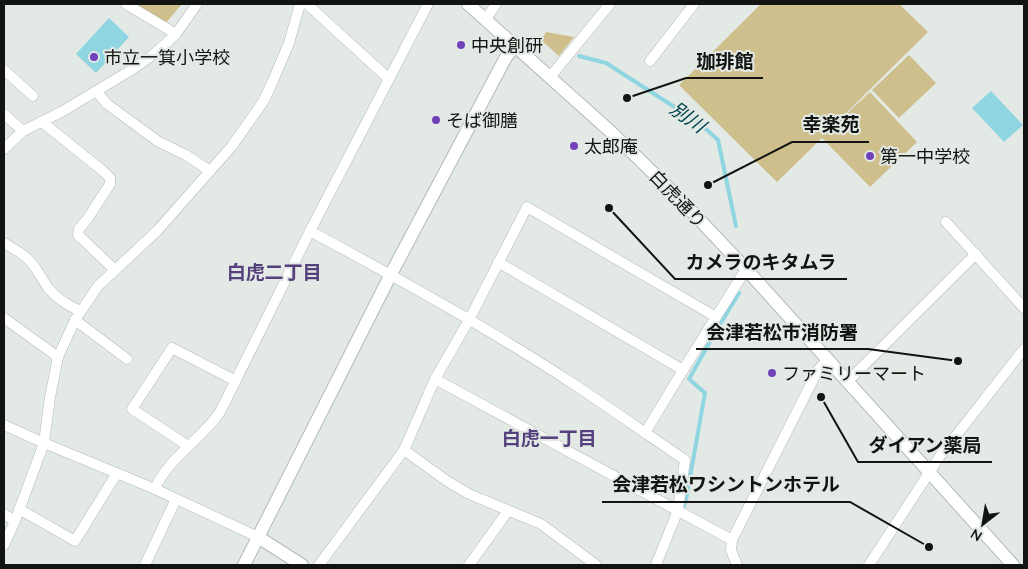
<svg xmlns="http://www.w3.org/2000/svg" width="1028" height="569" font-family="Quicksand,'Noto Sans JP',sans-serif">
<rect width="100%" height="100%" fill="#e3e9e4"/>
<g fill="#cebf8c">
<path d="M130 4H182L164 25Z"/>
<path d="M761 4H899L928 32 829 130 870 92 917 142 870 187 822 138 777 182 679 85Z"/>
<path d="M546 32 574 37 559 56 541 40Z"/>
<path d="M909 55 936 83 899 118 872 90Z"/>
</g>
<g fill="#8fd5e2">
<path d="M109 18 129 37 96 73 76 54Z"/>
<path d="M991 91 1023 125 1004 142 972 108Z"/>
</g>
<g fill="none" stroke-linecap="round" stroke-linejoin="round">
<g stroke="#8fd5e2" stroke-width="4">
<path d="M579 56 606 63 698 122 718 140 736 226"/>
<path d="M682 510 686 500 705 393 689 379 716 331 739 293"/>
</g>
<g stroke="#b4bab5" stroke-width="11">
<g id="minor">
<path d="M126 4 176 34"/>
<path d="M307 4 389 79"/>
<path d="M486 19 496 4"/>
<path d="M650 61 694 4"/>
<path d="M4 70 33 96"/>
<path d="M550 77 610 4"/>
<path d="M96 91 107 104 159 142 186 155 210 171"/>
<path d="M4 114 23 131 63 111 133 69 154 54 176 34 197 4"/>
<path d="M42 122 103 171 110 178V184L88 218 79 229 78 235 115 270"/>
<path d="M4 149 23 131"/>
<path d="M946 222 1024 308"/>
<path d="M310 231C399 279 488 328 572 383 610 408 648 435 685 460L678 510 656 565"/>
<path d="M4 243C12 248 23 253 30 261 37 269 42 279 48 288 57 299 68 305 80 311"/>
<path d="M498 262 683 370 645 433"/>
<path d="M716 317 527 207 469 320 435 379 732 540"/>
<path d="M4 318 58 357"/>
<path d="M75 320 127 359"/>
<path d="M683 370 746 269"/>
<path d="M847 382 976 254"/>
<path d="M4 425 44 443 155 489 258 537"/>
<path d="M188 446 132 409 172 348 236 381"/>
<path d="M404 450 447 481 469 494 541 524 596 565"/>
<path d="M155 489C167 459 202 439 220 412L310 231 428 4"/>
<path d="M19 509 75 541 117 473"/>
<path d="M4 514 15 521"/>
<path d="M4 545 15 521 44 443 50 397 58 357 75 320 98 286 157 231 232 146 263 102 272 83 289 43 300 4"/>
<path d="M145 565 176 499"/>
<path d="M319 565 404 450 435 379"/>
<path d="M469 565 508 511"/>
<path d="M737 565 731 550 732 540 818 370 827 360"/>
<path d="M869 565 940 456 1024 349"/>
</g>
</g>
<g stroke="#b4bab5" stroke-width="14">
<g id="tertiary">
<path d="M468 4 611 132 677 196 746 269 1013 565"/>
<path d="M258 537 302 565"/>
<path d="M244 565 391 274 506 57 515 46"/>
</g>
</g>
<use href="#minor" stroke="#fff" stroke-width="10"/>
<use href="#tertiary" stroke="#fff" stroke-width="12"/>
</g>
<g fill="#7141b9" stroke="#e3e9e4" stroke-width="2">
<circle cx="461" cy="45" r="5"/>
<circle cx="94" cy="57" r="5"/>
<circle cx="436" cy="120" r="5"/>
<circle cx="574" cy="146" r="5"/>
<circle cx="870" cy="156" r="5"/>
<circle cx="772" cy="373" r="5"/>
</g>
<g text-anchor="middle" dominant-baseline="central" stroke-width="4" stroke-linejoin="round" paint-order="stroke">
<g font-size="18" fill="#121412" stroke="#e3e9e4" text-anchor="start">
<text x="471" y="45">中央創研</text>
<text x="104" y="57">市立一箕小学校</text>
<text x="446" y="120">そば御膳</text>
<text x="584" y="146">太郎庵</text>
<text x="880" y="156">第一中学校</text>
<text x="782" y="373">ファミリーマート</text>
</g>
<g font-size="18" fill="#121412" stroke="#e3e9e4">
<text transform="translate(678 199) rotate(46)">白虎通り</text>
</g>
<g font-size="19" font-style="italic" fill="#01454e" stroke="#e3e9e4">
<text transform="translate(688 117) rotate(35)">別川</text>
</g>
<g font-size="19" font-weight="bold" fill="#55407d" stroke="#e3e9e4">
<text x="274" y="272">白虎二丁目</text>
<text x="549" y="438">白虎一丁目</text>
</g>
</g>
<path fill="none" stroke="#121412" stroke-width="2" d="M627 98L686 78H763M708 185L792 142H869M609 208L675 279H847M958 361L868 349H696M821 397L858 462H992M929 547L850 502H602"/>
<g fill="#121412" stroke="#e3e9e4" stroke-width="2">
<circle cx="627" cy="98" r="5"/>
<circle cx="708" cy="185" r="5"/>
<circle cx="609" cy="208" r="5"/>
<circle cx="958" cy="361" r="5"/>
<circle cx="821" cy="397" r="5"/>
<circle cx="929" cy="547" r="5"/>
</g>
<g font-size="19" text-anchor="middle" font-weight="bold" fill="#121412" stroke="#e3e9e4" stroke-width="4" stroke-linejoin="round" paint-order="stroke">
<text x="725" y="68">珈琲館</text>
<text x="831" y="131">幸楽苑</text>
<text x="761" y="269">カメラのキタムラ</text>
<text x="782" y="339">会津若松市消防署</text>
<text x="925" y="452">ダイアン薬局</text>
<text x="726" y="491">会津若松ワシントンホテル</text>
</g>
<rect width="1028" height="569" fill="none" stroke="#121412" stroke-width="10"/>
<g transform="translate(983 524) rotate(211)" stroke="#e3e9e4" stroke-width="4" paint-order="stroke">
<path d="M0-4L9 19L0 12L-9 19Z" fill="#121412"/>
<text y="-8" font-size="14" font-weight="bold" text-anchor="middle" fill="#121412">N</text>
</g>
</svg>
